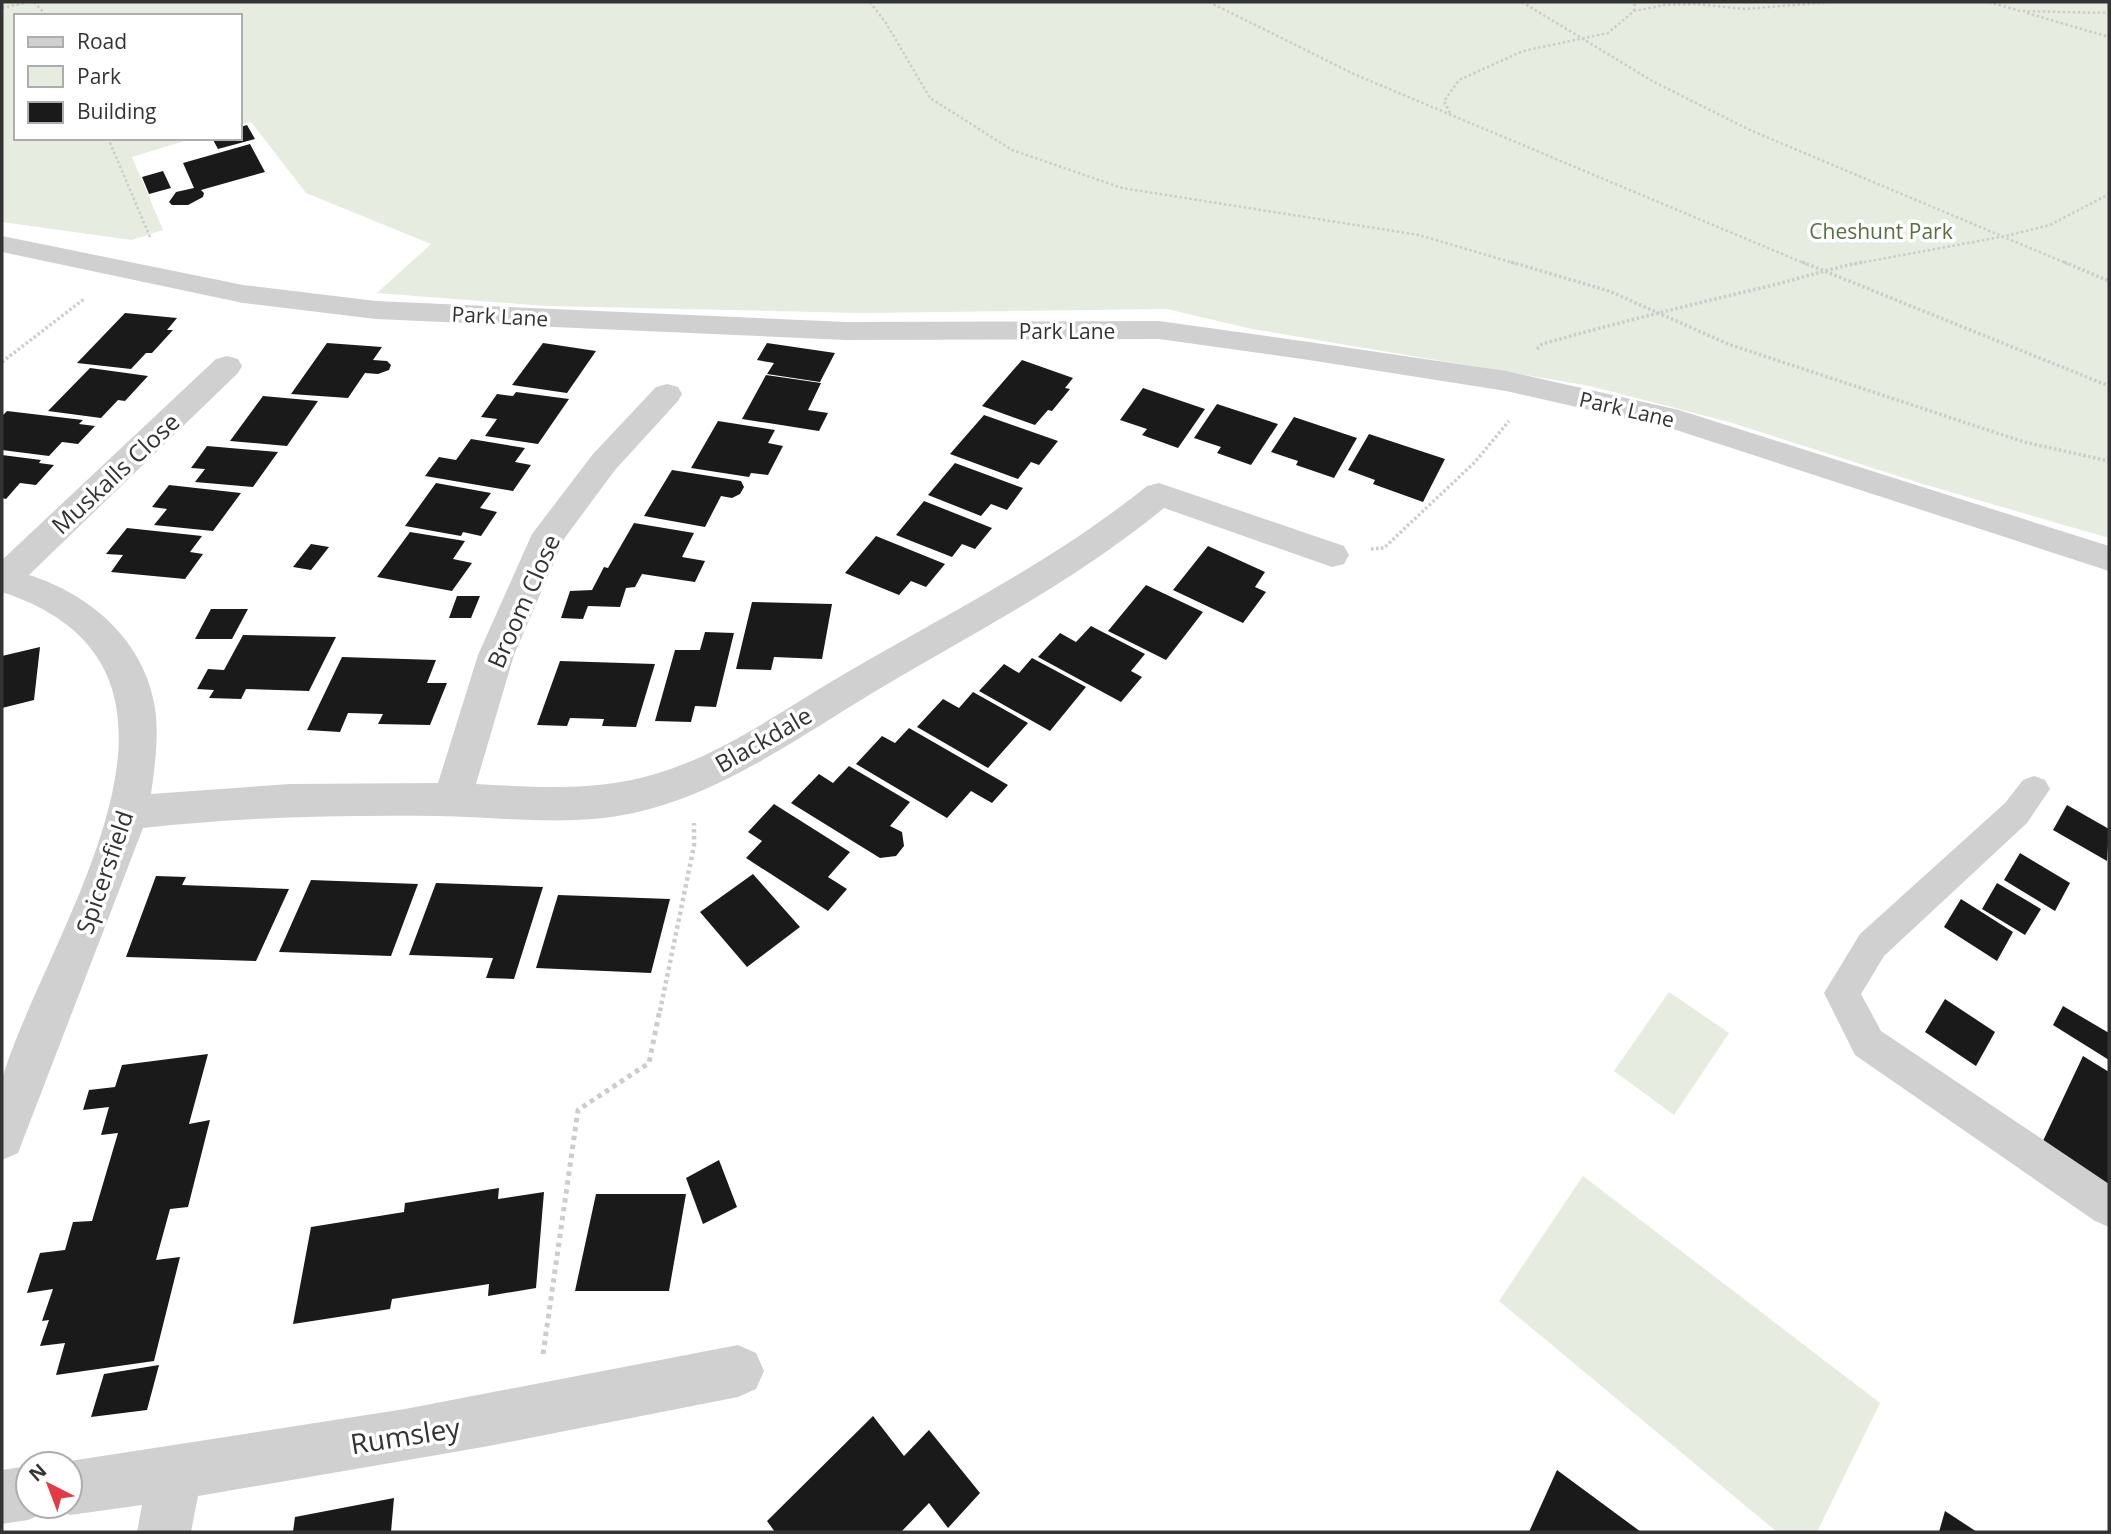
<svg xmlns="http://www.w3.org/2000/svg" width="2111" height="1534" font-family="'Open Sans',sans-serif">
<rect width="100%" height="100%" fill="#fff"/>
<g fill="#e6ecdf">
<path d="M2 2H2109V538L1923 484 1729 422 1590 386 1252 329 1167 309 861 313 547 306 377 293 431 244 306 193 251 122 240 125V16H16V138H194L132 157 163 230 132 240 2 222Z"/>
<path d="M1669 992 1729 1033 1674 1115 1614 1071Z"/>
<path d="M1583 1176 1880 1403 1817 1532H1777L1499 1301Z"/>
</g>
<g fill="#1a1a1a">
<path d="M247 125 255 139 218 149 212 138H240V127Z"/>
<path d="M250 144 265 172 201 190 204 193 203 197 188 205H172L169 202 176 192 194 188 183 163Z"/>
<path d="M163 171 171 188 149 194 142 177Z"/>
<path d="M125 313 177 318 167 330H173L152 353H146L131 369 77 363Z"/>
<path d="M327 343 382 347 373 360 387 361 391 365 389 370 378 374 365 373 348 398 291 394Z"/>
<path d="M543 343 596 351 567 393 512 385Z"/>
<path d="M767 343 835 353 820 382 767 374 774 363 757 360Z"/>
<path d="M1022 360 1073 378 1065 388 1070 389 1052 411 1048 410 1035 425 982 406Z"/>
<path d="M90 368 148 376 125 401 118 400 101 418 48 411Z"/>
<path d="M766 375 821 383 808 410 828 413 819 431 742 419Z"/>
<path d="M1143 388 1205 409 1178 448 1142 435 1147 429 1120 420Z"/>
<path d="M516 392 569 399 538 444 485 436 497 419 481 417 497 394 513 396Z"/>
<path d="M263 396 318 401 287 446 230 441Z"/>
<path d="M1217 404 1278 424 1251 465 1217 453 1221 447 1194 438Z"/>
<path d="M7 411 83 420 79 424 95 426 78 444 62 442 49 456 2 450V416Z"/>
<path d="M984 415 1058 441 1039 465 1031 462 1018 479 950 454Z"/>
<path d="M1294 417 1357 438 1334 478 1296 465 1298 461 1271 452Z"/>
<path d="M718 421 775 430 768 443 783 446 768 475 751 473 749 477 691 468Z"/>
<path d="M1369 434 1445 459 1423 502 1373 484 1375 480 1348 470Z"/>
<path d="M471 439 525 448 515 462 531 465 513 491 425 476 439 457 456 460Z"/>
<path d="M207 446 278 452 253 487 195 482 205 469 191 468Z"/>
<path d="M2 455 41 460 39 463 54 465 36 485 20 483 6 499 2 498Z"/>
<path d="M955 463 1023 488 1007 510 991 504 981 516 928 495Z"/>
<path d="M672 470 741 481 744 487 740 494 732 498 721 496 705 527 644 516Z"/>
<path d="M436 483 491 493 480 508 497 512 481 536 463 532 461 536 405 526Z"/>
<path d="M169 485 241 493 213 531 154 525 167 509 152 507Z"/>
<path d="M924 501 992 528 975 549 962 544 952 557 896 535Z"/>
<path d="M634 523 694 533 682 557 705 561 695 582 642 574 635 587 626 588 620 607 588 606 583 619 561 618 570 591 592 590 604 567 608 568Z"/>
<path d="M127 528 202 536 190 552 203 554 185 579 111 572 123 555 106 554Z"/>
<path d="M410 532 465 541 453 559 472 563 452 591 377 577Z"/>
<path d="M876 536 945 564 926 587 911 581 899 595 845 573Z"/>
<path d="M311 544 329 547 311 570 293 567Z"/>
<path d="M1208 546 1265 572 1255 587 1266 592 1243 623 1173 590Z"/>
<path d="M1146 585 1203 612 1166 660 1108 631Z"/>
<path d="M457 596H480L471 618H449Z"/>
<path d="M752 602 832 604 822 659 774 657 771 670 736 669Z"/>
<path d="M211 609H248L232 639H195Z"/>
<path d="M1091 626 1145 654 1131 671 1142 677 1121 702 1038 657 1060 633 1076 642Z"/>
<path d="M705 632 734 633 716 707 695 706 691 722 655 721 675 650H700Z"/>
<path d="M243 635 289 636 336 637 309 691 246 689 241 699 209 698 214 690 197 689 208 669 224 670Z"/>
<path d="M40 647 34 700 2 708V656Z"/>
<path d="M342 657 436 660 427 683H447L430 725 378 724 383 714 348 713 340 732 307 730Z"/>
<path d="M1032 658 1086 687 1050 731 979 691 1004 664 1019 673Z"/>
<path d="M560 661 655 664 636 727 602 726 604 719 570 718 567 726 537 725Z"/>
<path d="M973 692 1028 723 988 768 917 727 943 699 959 708Z"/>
<path d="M909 728 1008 785 992 803 971 791 947 818 856 764 882 736 895 743Z"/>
<path d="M849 766 910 802 890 826 902 832 904 846 896 856 880 858 791 803 819 774 833 783Z"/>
<path d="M774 804 850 852 828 877 847 889 828 911 746 858 762 841 748 832Z"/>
<path d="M2067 805 2109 829 2107 861 2053 830Z"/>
<path d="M2020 853 2070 883 2055 911 2004 880Z"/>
<path d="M753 874 800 927 747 967 700 912Z"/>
<path d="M156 876 186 877 182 885 289 889 256 961 126 957Z"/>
<path d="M311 880 418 884 391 956 279 952Z"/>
<path d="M436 883 543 887 514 979 486 978 493 958 409 955Z"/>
<path d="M1997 883 2041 909 2025 935 1982 909Z"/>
<path d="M558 895 670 899 651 973 536 968Z"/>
<path d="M1961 899 2013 932 1997 961 1944 927Z"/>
<path d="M1945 999 1995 1032 1976 1066 1925 1032Z"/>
<path d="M2063 1006 2109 1033V1060L2053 1025Z"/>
<path d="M208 1054 189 1124 210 1120 188 1207 170 1209 156 1260 180 1257 154 1361 56 1375 65 1343 40 1346 49 1320 42 1321 53 1289 27 1293 40 1253 65 1250 73 1222 92 1221 118 1133 101 1135 109 1107 83 1110 89 1090 115 1087 122 1065Z"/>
<path d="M2083 1056 2109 1072V1187L2042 1143Z"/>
<path d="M719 1160 737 1207 703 1224 686 1178Z"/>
<path d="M499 1188 498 1199 544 1192 536 1288 488 1296 489 1284 392 1299 390 1309 293 1324 311 1227 404 1212 405 1203Z"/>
<path d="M596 1194H686L669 1291H575Z"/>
<path d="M159 1365 147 1410 91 1417 104 1374Z"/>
<path d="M873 1416 904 1456 929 1430 980 1493 948 1528 929 1503 901 1532H775L767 1521Z"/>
<path d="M1557 1470 1641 1532H1529Z"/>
<path d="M394 1498 391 1532H293L295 1517Z"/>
<path d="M1945 1511 1977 1532H1939Z"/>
</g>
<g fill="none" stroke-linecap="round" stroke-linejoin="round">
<g stroke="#cdcdcd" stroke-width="2.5" stroke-dasharray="2.5 2.5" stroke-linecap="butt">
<path d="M34 2 47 16"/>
<path d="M870 2 886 23 930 98 1012 150 1122 188 1419 235 1517 264"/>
<path d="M1209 2 1356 75 1806 264"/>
<path d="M1522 2 1654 82 1752 131 2068 264"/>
<path d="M1989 2 2020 11 2109 13"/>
<path d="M2 8 29 2"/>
<path d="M1634 11 1635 2"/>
<path d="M2027 13 2109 37"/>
<path d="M1450 113 1444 101 1459 80 1523 51 1608 33 1634 11 1664 5 1696 4 1744 9 1832 2"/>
<path d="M108 138 150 237"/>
<path d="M1854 264 2006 236 2050 225 2109 194"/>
</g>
<g stroke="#cdcdcd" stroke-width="3.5" stroke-dasharray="2.5 2.5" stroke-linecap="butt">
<path d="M1511 262 1609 291 1728 344 2024 442 2109 461"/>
<path d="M1802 262 2109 386"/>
<path d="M2064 262 2109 281"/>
<path d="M1537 349 1542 344C1616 323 1690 305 1765 287 1799 279 1830 268 1864 262"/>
<path d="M2 362 84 299"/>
<path d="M1371 549 1384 548 1475 462 1509 421"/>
</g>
<path stroke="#cdcdcd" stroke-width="4.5" stroke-dasharray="3.5 3.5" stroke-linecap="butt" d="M660 1011 694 846V823"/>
<path stroke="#cdcdcd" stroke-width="5" stroke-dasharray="4.5 4.5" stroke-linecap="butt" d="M543 1354 578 1110 649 1063 660 1009"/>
<path fill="#d0d0d0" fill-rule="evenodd" d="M2034 776 2045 780 2050 789 2027 823 1884 956 1861 994 1881 1031 2109 1184V1227L2095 1221 1855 1055 1824 993 1860 934 2005 803 2023 780Z"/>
<g fill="#d0d0d0" fill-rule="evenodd">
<path d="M2 236 243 285 376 301 846 322 1159 321 1309 342 1506 371 1679 410 2109 546V571L1673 429 1506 391 1309 360 1159 339 846 340 376 319 243 303 2 252Z"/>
<path d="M227 356 238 359 242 366 238 373 29 575C90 594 145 641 155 708 159 736 155 766 151 794L290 784 438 783 478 655 532 534 593 454 656 387 667 384 678 387 682 394 678 401 615 470 564 539 514 655 476 784C536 787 597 792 655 774 724 754 785 708 846 673 949 613 1054 561 1147 486L1159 483 1344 546 1349 555 1344 564 1332 567 1164 508C1074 582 973 633 874 692 789 743 705 806 604 818 549 824 493 817 437 816 339 815 241 817 143 828L18 1153 2 1160C1 1141 0 1093 3 1076 48 929 240 670 2 592V560L216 359Z"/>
<path d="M738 1345 756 1353 764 1371 756 1389 738 1397 489 1446 198 1496 191 1532H137L142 1505 70 1515 50 1506H70V1464H63L70 1461 405 1409Z"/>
<path d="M28 1466V1506H50L47 1512 28 1520 2 1524V1470Z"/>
</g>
</g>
<g text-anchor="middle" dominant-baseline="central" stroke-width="7" stroke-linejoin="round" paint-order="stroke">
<g font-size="21" fill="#56703f" stroke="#fff">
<text x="1881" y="231">Cheshunt Park</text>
</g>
<g font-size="21" fill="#333" stroke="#fff">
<text transform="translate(500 316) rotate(3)">Park Lane</text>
<text x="1067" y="331">Park Lane</text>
<text transform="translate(1627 409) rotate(13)">Park Lane</text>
</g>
<g font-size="24" fill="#333" stroke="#fff">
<text transform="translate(115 473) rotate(-43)">Muskalls Close</text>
<text transform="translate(523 601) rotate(-66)">Broom Close</text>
<text transform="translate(763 739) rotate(-30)">Blackdale</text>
<text transform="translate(104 872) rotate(-71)">Spicersfield</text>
</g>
<g font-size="28" fill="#333" stroke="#fff">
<text transform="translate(405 1435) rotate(-9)">Rumsley</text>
</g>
</g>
<rect width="2111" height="1534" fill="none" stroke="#333333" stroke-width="7"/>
<rect x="14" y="14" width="228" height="126" fill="#ffffff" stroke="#adadad" stroke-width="2"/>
<rect x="28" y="37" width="35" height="10" fill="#d0d0d0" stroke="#adadad" stroke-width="2"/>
<text x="77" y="49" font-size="21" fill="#333333">Road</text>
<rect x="28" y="66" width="35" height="21" fill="#e6ecdf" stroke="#adadad" stroke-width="2"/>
<text x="77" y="84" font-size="21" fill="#333333">Park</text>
<rect x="28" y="102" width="35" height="21" fill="#1a1a1a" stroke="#adadad" stroke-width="2"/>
<text x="77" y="119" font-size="21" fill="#333333">Building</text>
<g transform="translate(49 1485) rotate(318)"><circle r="33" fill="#ffffff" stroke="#adadad" stroke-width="2"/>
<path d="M0-5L12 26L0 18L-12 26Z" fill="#e63946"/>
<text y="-10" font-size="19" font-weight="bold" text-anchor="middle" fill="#333333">N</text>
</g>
</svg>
